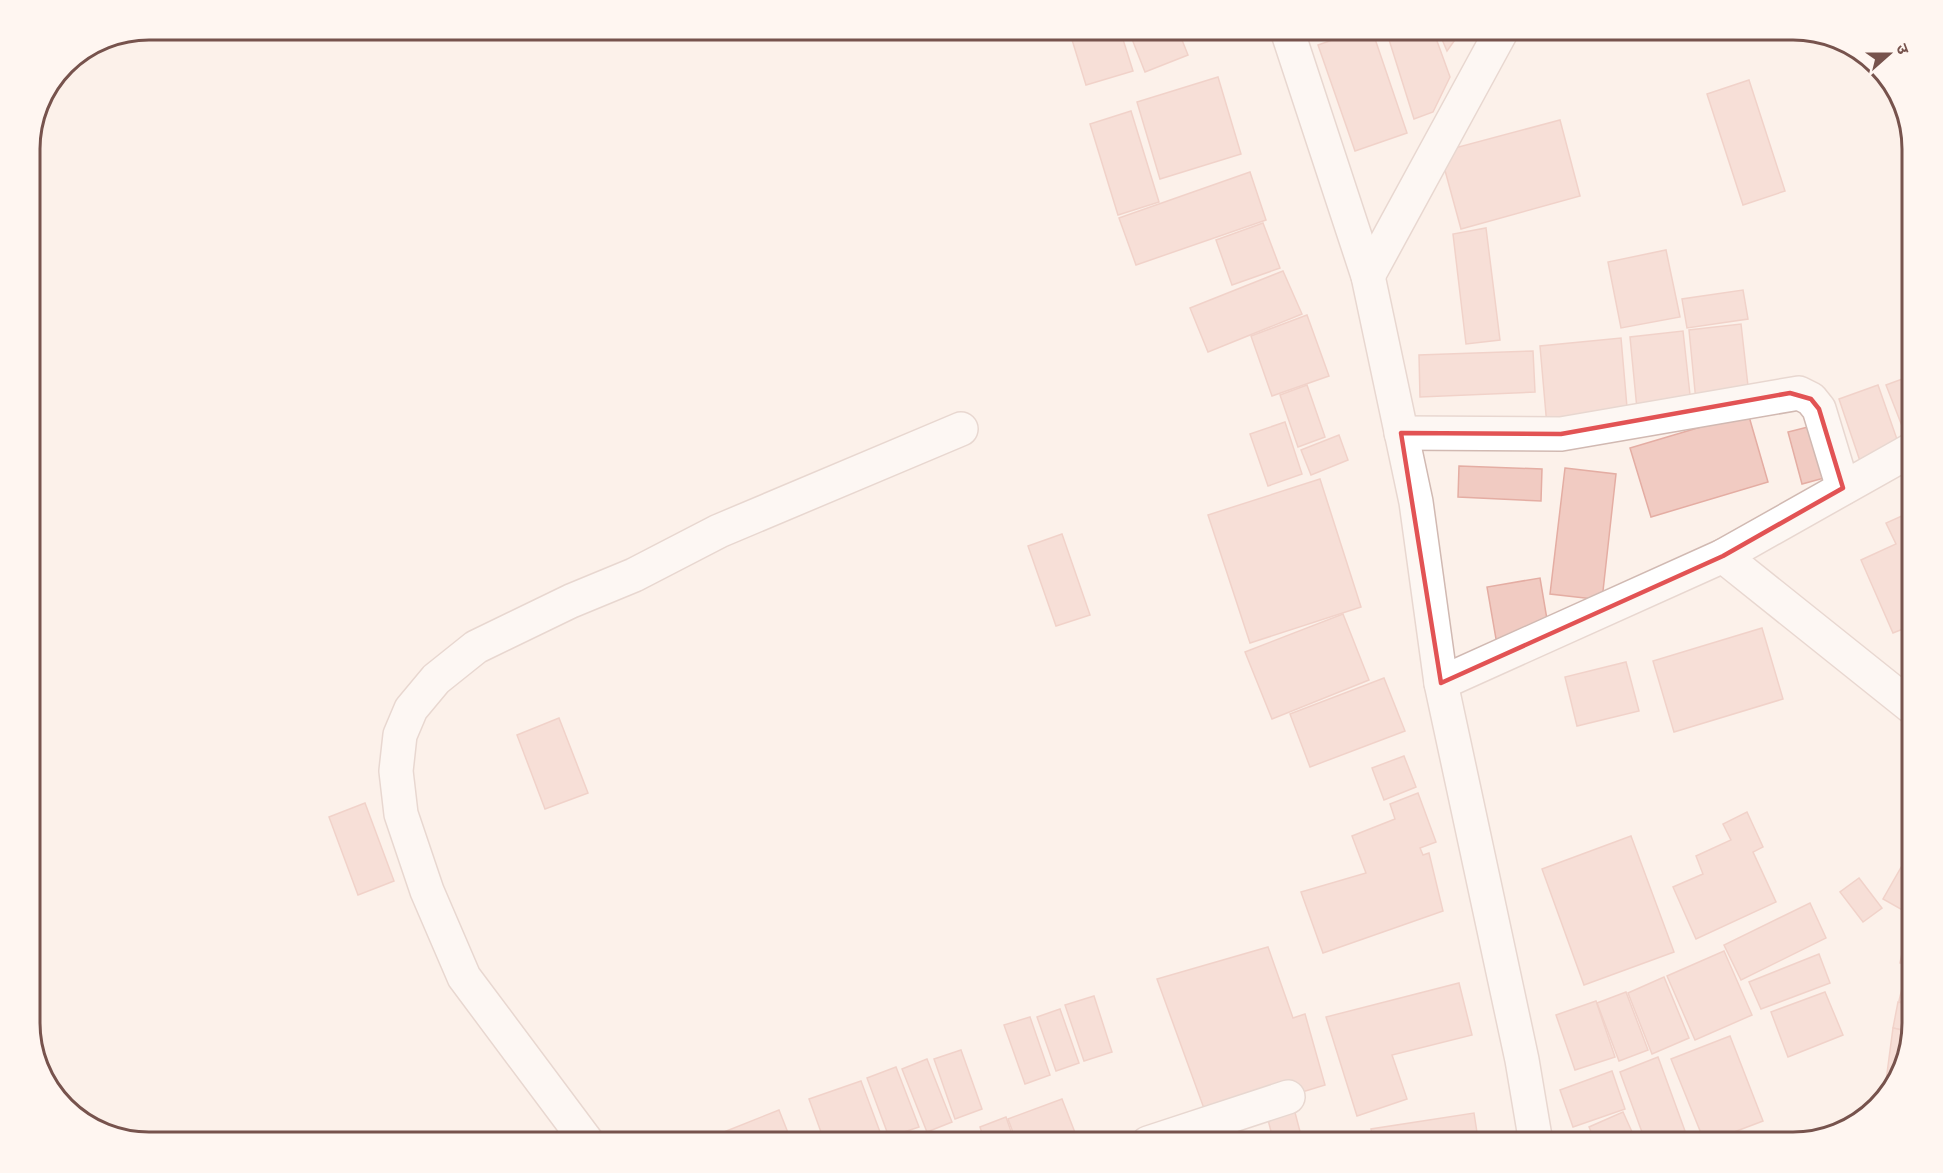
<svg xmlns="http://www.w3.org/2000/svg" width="1943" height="1173" font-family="'Fira Sans Condensed','Noto Sans Devanagari',sans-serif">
<rect width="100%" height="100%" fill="#fcf1ea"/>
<g fill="#f1cbc2" stroke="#e4ada3" stroke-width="1.5">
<path d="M1069 30H1120L1133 71 1086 85Z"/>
<path d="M1156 30H1178L1188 55 1145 72 1132 39Z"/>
<path d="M1313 30H1344L1316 40Z"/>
<path d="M1361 30H1372L1407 133 1355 151 1318 45Z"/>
<path d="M1386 30H1433L1450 77 1433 112 1414 119Z"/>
<path d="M1438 30H1462L1447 51Z"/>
<path d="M1218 77 1241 154 1160 179 1137 102Z"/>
<path d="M1749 80 1785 191 1743 205 1707 94Z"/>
<path d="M1131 111 1159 202 1118 215 1090 124Z"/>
<path d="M1560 120 1580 196 1461 229 1440 152Z"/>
<path d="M1250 172 1266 220 1136 265 1119 218Z"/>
<path d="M1263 223 1280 268 1232 285 1216 240Z"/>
<path d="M1486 228 1500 340 1466 344 1453 234Z"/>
<path d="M1666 250 1680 317 1621 328 1608 262Z"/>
<path d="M1283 271 1302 314 1208 352 1190 308Z"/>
<path d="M1743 290 1748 319 1687 328 1682 299Z"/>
<path d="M1307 315 1329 376 1272 396 1251 336Z"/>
<path d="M1741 324 1749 395 1696 401 1689 330Z"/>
<path d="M1683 331 1691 404 1637 409 1630 337Z"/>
<path d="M1621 338 1628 419 1547 426 1540 346Z"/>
<path d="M1533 351 1535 392 1420 397 1419 355Z"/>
<path d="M1913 375V427L1904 431 1886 385Z"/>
<path d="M1307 385 1325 437 1298 447 1280 395Z"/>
<path d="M1878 385 1900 448 1860 461 1839 399Z"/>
<path d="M1748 413 1768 482 1651 517 1630 448Z"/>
<path d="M1285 422 1302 474 1268 486 1250 434Z"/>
<path d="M1820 424 1835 475 1802 484 1788 432Z"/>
<path d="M1339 435 1348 460 1311 475 1301 450Z"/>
<path d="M1459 466 1542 469 1541 501 1458 497Z"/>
<path d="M1565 468 1616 474 1602 600 1550 594Z"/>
<path d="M1320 479 1361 607 1250 643 1208 515Z"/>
<path d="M1913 511V625L1893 633 1861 560 1896 544 1886 523Z"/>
<path d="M1062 534 1090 615 1056 626 1028 546Z"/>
<path d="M1540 578 1549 631 1496 639 1487 587Z"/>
<path d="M1343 614 1369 680 1272 719 1245 652Z"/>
<path d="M1762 628 1783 699 1674 732 1653 661Z"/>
<path d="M1626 662 1639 711 1577 726 1565 677Z"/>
<path d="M1384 678 1405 731 1310 767 1290 714Z"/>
<path d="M559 718 588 793 545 809 517 735Z"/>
<path d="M1404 756 1416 787 1384 800 1372 768Z"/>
<path d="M1418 793 1436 842 1420 848 1423 855 1429 853 1443 911 1323 953 1301 892 1366 873 1352 836 1395 819 1390 804Z"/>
<path d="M365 803 394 881 358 895 329 817Z"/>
<path d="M1747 812 1763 847 1753 852 1776 902 1696 939 1673 887 1703 874 1696 856 1731 840 1723 824Z"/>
<path d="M1631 836 1674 952 1584 985 1542 869Z"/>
<path d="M1907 857 1913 860V916L1883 899Z"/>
<path d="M1859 878 1882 908 1863 922 1840 892Z"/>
<path d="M1810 903 1826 938 1741 980 1724 945Z"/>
<path d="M1907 930 1913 932V966L1900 963Z"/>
<path d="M1268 947 1293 1018 1305 1014 1325 1085 1276 1100 1206 1114 1157 979Z"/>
<path d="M1724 951 1752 1015 1695 1040 1667 976Z"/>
<path d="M1819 954 1830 983 1761 1009 1749 982Z"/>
<path d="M1907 967 1913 968V1004L1899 1001Z"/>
<path d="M1664 977 1689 1038 1652 1054 1628 993Z"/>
<path d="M1459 983 1472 1035 1392 1055 1407 1099 1357 1116 1326 1017Z"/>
<path d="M1626 992 1648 1050 1619 1061 1597 1003Z"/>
<path d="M1825 992 1843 1035 1788 1057 1771 1012Z"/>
<path d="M1094 996 1112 1052 1084 1061 1065 1005Z"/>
<path d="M1596 1001 1615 1057 1575 1070 1556 1015Z"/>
<path d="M1898 1002 1913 1006 1911 1032 1893 1028Z"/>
<path d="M1060 1009 1079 1063 1056 1071 1037 1017Z"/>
<path d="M1030 1017 1050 1075 1025 1084 1004 1025Z"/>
<path d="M1893 1028 1911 1032 1897 1082 1886 1081Z"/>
<path d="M1730 1036 1763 1121 1705 1143 1671 1059Z"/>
<path d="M961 1050 982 1109 955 1119 934 1059Z"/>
<path d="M1658 1057 1685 1131 1646 1143 1620 1072Z"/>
<path d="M927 1059 952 1122 927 1132 902 1069Z"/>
<path d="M896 1067 919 1127 889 1137 867 1078Z"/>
<path d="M1612 1071 1625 1109 1573 1127 1560 1090Z"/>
<path d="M861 1081 883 1140 875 1143H825L809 1099Z"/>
<path d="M1885 1084 1895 1085 1884 1097Z"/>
<path d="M1062 1099 1079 1143H1017L1008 1119Z"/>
<path d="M1293 1105 1303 1143H1274L1266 1112Z"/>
<path d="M779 1110 792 1143H728L724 1132Z"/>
<path d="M1623 1112 1637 1143H1596L1589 1127Z"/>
<path d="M1474 1113 1478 1139 1517 1134 1518 1143H1373L1371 1129Z"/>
<path d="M1006 1117 1015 1143H985L980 1127Z"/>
</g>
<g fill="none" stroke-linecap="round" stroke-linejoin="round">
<g stroke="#d1b9b2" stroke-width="36">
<g id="street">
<path d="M1287 30 1368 276 1416 502 1441 683 1522 1060 1536 1143"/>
<path d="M1368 276 1502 30"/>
<path d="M1401 433 1561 434 1799 393 1811 399 1819 409 1843 488"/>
<path d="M1723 556 1913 708"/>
<path d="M1441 683 1723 556 1913 449"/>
<path d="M588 1143 464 977 427 891 401 814 396 771 400 735 411 709 436 679 476 647 571 601 634 575 719 531 961 429"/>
<path d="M1148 1143 1288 1097"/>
</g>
</g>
<use href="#street" stroke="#fff" stroke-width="33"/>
</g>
<path d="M0 0H1943V1173H0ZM1790 393 1811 399 1819 409 1843 488 1723 556 1441 683 1401 433 1561 434Z" fill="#fcf1ea" fill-opacity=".55" fill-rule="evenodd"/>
<path fill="none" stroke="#e25354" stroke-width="4.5" stroke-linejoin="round" d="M1790 393 1811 399 1819 409 1843 488 1723 556 1441 683 1401 433 1561 434Z"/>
<path d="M0 0H1943V1173H0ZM149 40H1793A109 109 0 0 1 1902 149V1023A109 109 0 0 1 1793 1132H149A109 109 0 0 1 40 1023V149A109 109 0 0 1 149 40Z" fill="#fff6f1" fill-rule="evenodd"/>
<path fill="none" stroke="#77534d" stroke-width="3" d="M149 40H1793A109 109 0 0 1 1902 149V1023A109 109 0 0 1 1793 1132H149A109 109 0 0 1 40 1023V149A109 109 0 0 1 149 40Z"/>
<g transform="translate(1889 54) rotate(69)" stroke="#fff6f1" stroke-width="4.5" paint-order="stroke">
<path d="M0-4.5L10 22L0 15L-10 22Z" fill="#77534d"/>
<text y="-9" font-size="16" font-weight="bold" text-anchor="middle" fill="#77534d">उ</text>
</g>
</svg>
